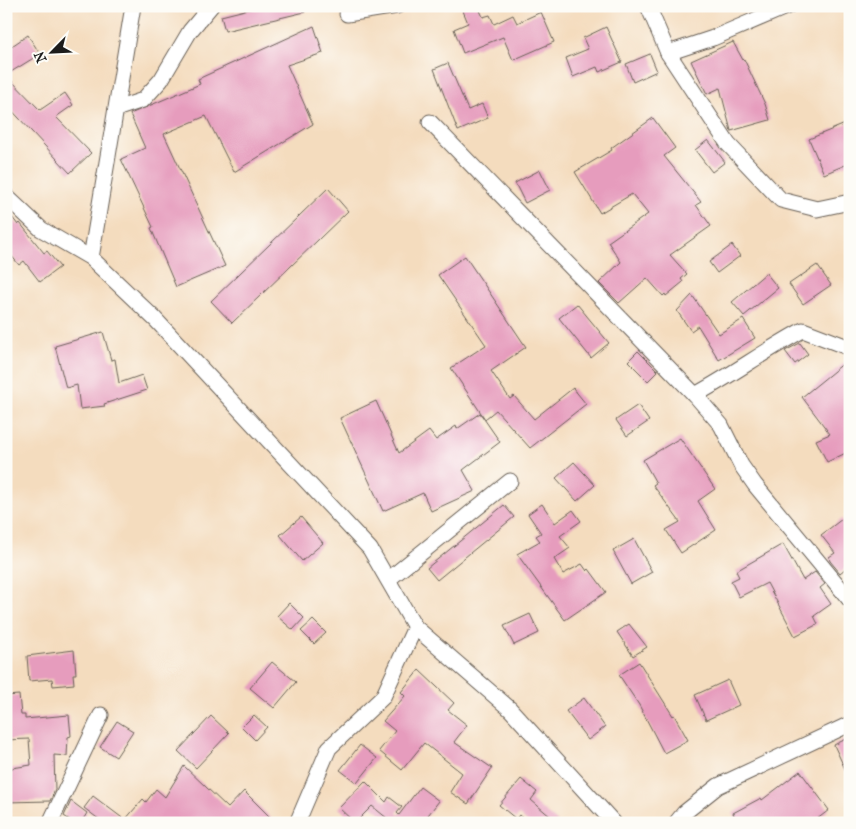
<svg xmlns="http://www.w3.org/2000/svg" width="856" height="829" font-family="'IM FELL French Canon',serif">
<rect width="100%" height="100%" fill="#fdfcf7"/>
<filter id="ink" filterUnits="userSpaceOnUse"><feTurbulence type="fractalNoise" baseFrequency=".02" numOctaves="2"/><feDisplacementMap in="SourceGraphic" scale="10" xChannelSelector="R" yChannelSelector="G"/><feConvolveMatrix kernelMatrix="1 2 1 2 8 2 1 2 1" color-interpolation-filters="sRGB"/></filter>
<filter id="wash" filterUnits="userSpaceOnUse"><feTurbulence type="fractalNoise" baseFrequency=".0096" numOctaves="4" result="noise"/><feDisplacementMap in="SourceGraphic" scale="20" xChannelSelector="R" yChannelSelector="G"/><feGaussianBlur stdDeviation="1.12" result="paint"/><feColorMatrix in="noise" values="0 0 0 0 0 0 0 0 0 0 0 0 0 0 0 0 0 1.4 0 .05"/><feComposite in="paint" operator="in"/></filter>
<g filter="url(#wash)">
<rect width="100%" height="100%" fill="#f4dcbe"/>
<g id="blocks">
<g fill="#e69cbd">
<path d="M261 6H305V12L225 31 221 16Z"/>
<path d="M461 6H478L483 17 490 15 494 24 513 15 517 23 541 12 554 42 513 60 503 37 463 53 454 29 468 23Z"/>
<path d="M314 26 323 53 287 65 313 124 234 172 206 116 164 134 225 266 176 287 151 228 153 227 121 159 145 148 130 114 200 84 198 79Z"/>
<path d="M606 27 622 62 599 72 597 67 573 77 566 58 588 49 583 38Z"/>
<path d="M28 35 40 54 6 75 40 110 65 93 73 105 56 117 91 153 70 173 6 104V50Z"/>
<path d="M733 42 743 60 744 59 765 104 770 120 731 131 720 88 707 94 691 61Z"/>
<path d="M650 54 657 71 633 82 626 64Z"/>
<path d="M448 63 468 110 482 104 488 118 458 131 434 69Z"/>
<path d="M653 118 675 148 664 156 701 202 696 205 711 226 670 255 687 274 681 279 683 282 666 296 665 294 663 296 647 278 619 303 599 283 621 262 608 242 648 214 632 194 600 213 575 172 612 150 611 148Z"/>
<path d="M850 122V163L824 174 809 139Z"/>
<path d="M708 140 725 162 712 172 695 150Z"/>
<path d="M540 170 550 190 525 203 515 183Z"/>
<path d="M328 188 348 211 232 323 211 301Z"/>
<path d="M6 209 18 225 20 223 44 253 47 251 60 267 40 282 24 261 19 265 6 249Z"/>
<path d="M732 245 740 256 717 273 709 262Z"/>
<path d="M465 256 526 347 491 371 510 399 514 396 534 419 573 388 586 404 530 448 496 410 485 419 451 368 486 345 438 275Z"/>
<path d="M817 265 831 285 803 304 789 284Z"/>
<path d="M766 273 778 288 744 316 732 302Z"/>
<path d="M692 295 719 334 743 319 755 338 719 360 698 326 691 331 677 311Z"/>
<path d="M577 304 609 343 591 358 559 318Z"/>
<path d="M103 332 111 360 115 359 119 383 142 375 147 390 104 404 105 406 80 409 77 385 66 388 55 346Z"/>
<path d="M800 343 808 354 795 364 785 351Z"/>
<path d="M638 351 658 371 648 381 628 361Z"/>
<path d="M850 358V451L827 462 816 440 830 434 802 397Z"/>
<path d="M376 401 399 453 429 431 436 440 456 426 457 429 480 413 500 442 463 470 475 491 431 511 423 493 383 511 340 418Z"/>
<path d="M638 405 649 421 627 436 616 420Z"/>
<path d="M680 438 715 489 698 501 716 530 681 553 666 530 680 522 653 485 656 483 643 460Z"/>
<path d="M574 462 595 485 577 501 556 478Z"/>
<path d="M542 504 555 523 573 510 581 521 560 536 570 548 554 559 563 574 582 564 587 571 589 569 606 592 565 620 517 554 540 541 536 536 541 533 528 514Z"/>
<path d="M504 505 514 517 437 580 427 568Z"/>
<path d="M301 517 323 543 302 561 280 535Z"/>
<path d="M842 519 850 530V572L846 568 840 573 830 561 829 557 835 553 821 535Z"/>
<path d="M634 539 652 572 631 584 613 551Z"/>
<path d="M783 544 803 580 815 572 825 584 820 588 831 604 814 616 818 624 795 636 767 583 739 597 731 581 739 577 736 571Z"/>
<path d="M289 603 304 618 293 630 277 616Z"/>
<path d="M530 614 539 633 514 645 504 626Z"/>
<path d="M313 620 326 633 314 644 301 631Z"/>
<path d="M629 624 647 647 633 656 617 632Z"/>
<path d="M74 650 76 674H73L74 684 53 686 52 679 29 681 27 656Z"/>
<path d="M272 662 296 682 274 708 250 688Z"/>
<path d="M639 662 673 716 674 715 688 740 664 753 639 705 619 675Z"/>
<path d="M419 670 454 703 448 710 467 725 454 742 492 768 468 804 450 792 462 773 424 743 402 770 379 751 395 731 383 721 405 696 401 692Z"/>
<path d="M728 680 739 705 706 720 695 695Z"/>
<path d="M19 695 21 715H25V719L69 715 71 736 68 737 67 756 54 755 55 790 50 801 6 802V769L31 765 29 739 6 740V696Z"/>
<path d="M584 698 605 727 588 740 566 711Z"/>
<path d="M254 715 267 727 255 740 242 727Z"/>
<path d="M211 716 229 733 196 768 178 751Z"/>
<path d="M117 721 133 731 116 757 100 747Z"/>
<path d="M850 737V780L834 745Z"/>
<path d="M360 745 377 758 357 783 340 770Z"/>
<path d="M184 766 228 808 244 791 276 823H104L84 808 93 796 125 820 143 799 146 802 156 789 165 797Z"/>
<path d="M800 771 829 810 812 823H738L733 813 761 798 762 800Z"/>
<path d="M521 779 537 792 531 800 558 823H528L519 815 516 819 499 805Z"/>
<path d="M365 781 386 802 389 797 402 807 397 813 399 815 420 787 439 801 422 823H407L402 819 399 823H393L372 806 355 823 339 808Z"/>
<path d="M71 801 87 813 81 823H74L64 816Z"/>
</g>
</g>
</g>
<g filter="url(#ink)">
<use href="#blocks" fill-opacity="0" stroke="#685f55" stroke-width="1"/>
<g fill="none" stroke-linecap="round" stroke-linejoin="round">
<g stroke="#685f55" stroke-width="17">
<g id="minor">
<path d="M648 6 668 53 713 38 788 6"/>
<path d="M347 14 397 6"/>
<path d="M668 53 728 144 781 200 817 209 850 202"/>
<path d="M116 109 143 100 161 80 190 31 211 6"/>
<path d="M430 122 695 395 721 425 741 465 755 485 850 600"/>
<path d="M6 196 41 229 91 258 155 319 370 549 415 627 510 709 614 823"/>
<path d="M91 258 133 6"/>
<path d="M695 395C732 375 766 350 803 330L850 348"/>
<path d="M389 579 510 481"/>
<path d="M50 823 101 715"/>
<path d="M297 823 329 748 383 697 415 627"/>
<path d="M676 823 684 813 718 786 850 724"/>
</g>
</g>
<use href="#minor" stroke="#fff" stroke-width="15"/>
</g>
</g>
<rect width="856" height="829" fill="none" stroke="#fdfcf7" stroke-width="25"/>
<g transform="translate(52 52) rotate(246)" stroke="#fdfcf7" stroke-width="4" paint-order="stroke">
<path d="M0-4L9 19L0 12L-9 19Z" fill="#1c1c1c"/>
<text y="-8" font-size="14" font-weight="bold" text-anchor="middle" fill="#1c1c1c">N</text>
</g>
</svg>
